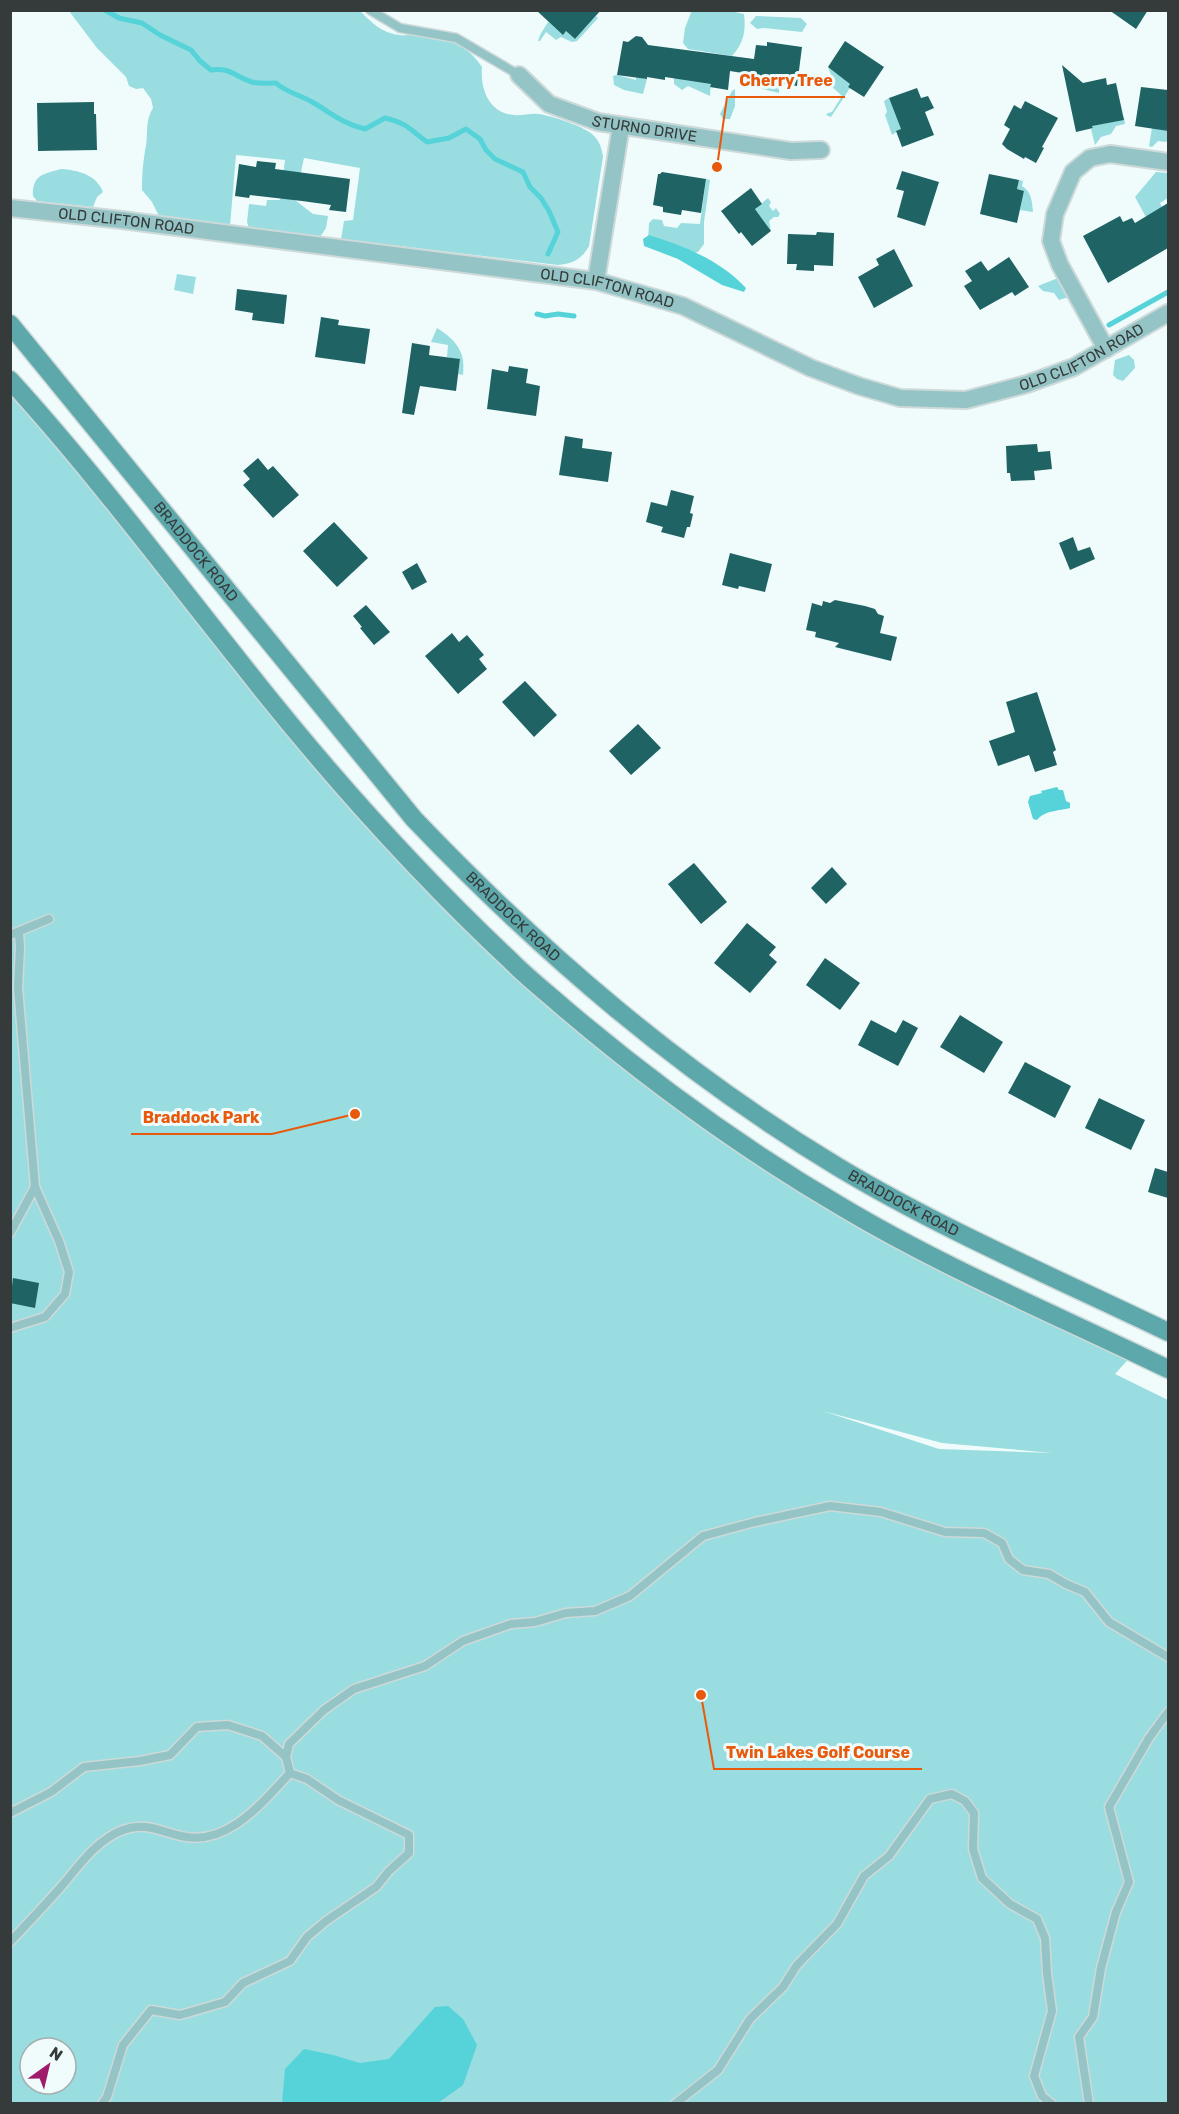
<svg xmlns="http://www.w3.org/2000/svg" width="1179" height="2114" font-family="Rubik,sans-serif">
<rect width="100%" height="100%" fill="#f0fcfc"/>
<g fill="#99dde0" fill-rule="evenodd">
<path d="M692 10 730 11 744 14C746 30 744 43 732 56L688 49 683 43 685 28Z"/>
<path d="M69 11H360C369 20 378 29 390 33 404 37 405 35 418 34 442 31 470 47 482 67 480 89 489 113 514 115 522 116 530 113 538 114 549 115 587 127 594 136 600 142 602 149 603 157L589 246C582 259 572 264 558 265L341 239 344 221 353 220 360 168 304 158 295 200 313 214 328 216 326 228 320 237 249 228 247 222 249 204 266 206 267 200H280L285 160 236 155 230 226 159 216 152 202 142 190C142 174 143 161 146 146 148 132 145 121 153 108L151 99 143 88 136 89 129 86 126 77 97 48Z"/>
<path d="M596 16 598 18 577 41 572 42 561 37 556 40 546 32 540 41H538L540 35 548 22 550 23 553 20 563 34 566 31 575 39Z"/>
<path d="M756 16 801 18 807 24 802 32 764 28 757 29 750 23Z"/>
<path d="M828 67 844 79 845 78 849 83 851 82 848 87 850 88 831 117 826 115 828 113 832 112 842 96 830 85 833 80Z"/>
<path d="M750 74 779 77V93L763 89 757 82 749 80Z"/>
<path d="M617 75 636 80V77L647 79 643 94 624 90 614 85 613 76Z"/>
<path d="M674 75 711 82 710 96 688 86 682 90 674 84Z"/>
<path d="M735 89V106L730 119H723L720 114 732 91Z"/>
<path d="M889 98 901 129 892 135 885 115 887 112 884 101Z"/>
<path d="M1124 117 1125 124 1116 126 1111 134 1101 137 1095 145 1091 129 1093 128 1092 124 1102 121 1103 124Z"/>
<path d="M1152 128 1168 131V140L1166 142 1158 141 1152 147 1149 146Z"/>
<path d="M61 169C78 170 97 175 103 192L97 197 93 207 37 201 33 196C32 175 43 174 61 169Z"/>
<path d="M1156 172 1168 173V198L1160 203 1162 207 1147 219 1135 197Z"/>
<path d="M706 179 710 180 704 222V244L698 252 686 255 648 240 649 223 653 219 662 220 664 226 677 228 681 223 700 224Z"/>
<path d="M1019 180 1023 181 1022 186C1032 192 1032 202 1033 212L1020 210 1024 191 1017 189Z"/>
<path d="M768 198 771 202 769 206 773 211 776 208 780 214 778 217H774L769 221 771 231 755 209Z"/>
<path d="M177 274 196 277 193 294 174 290Z"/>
<path d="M1058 278 1069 297 1059 300 1054 293 1043 291 1038 286Z"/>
<path d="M437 328C456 340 466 352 463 375L458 374 460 360 447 357 448 345 431 342Z"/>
<path d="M1129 355 1134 360 1135 368 1123 381 1117 379 1113 375 1115 360Z"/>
<path d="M11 383 431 883 640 1071 760 1157 1134 1353 1115 1374 1168 1400V2103H11ZM823 1411 942 1443 1053 1453 939 1449ZM30 2048H66V2084H30Z"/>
</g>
<g fill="#55d3d8">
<path d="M649 235C684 246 720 260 746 288L744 292 722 285 678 259 644 246 643 239Z"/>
<path d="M1057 787 1059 790H1063L1066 801 1070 803V808C1059 811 1045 810 1037 820L1033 819 1028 802 1030 796 1042 793 1041 791Z"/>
<path d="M448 2006 463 2019 477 2045 463 2085 438 2103H282L285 2069 304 2049 333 2055 360 2063 389 2059 435 2007Z"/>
</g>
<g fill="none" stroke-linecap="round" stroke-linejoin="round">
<g stroke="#55d3d8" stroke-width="5">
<path d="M105 10 119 18 142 23 160 35 191 50 200 61 211 70C231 67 235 77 252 82 260 84 268 83 276 83 287 93 301 95 314 103 334 115 342 123 365 129L385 118C409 124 409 129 427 142L449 138 466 129 480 139 486 150 495 159 523 172 530 187 541 198 549 211 558 232 548 254"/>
<path d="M537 314 545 316 558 314 574 316"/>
<path d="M1109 325 1168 292"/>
</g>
</g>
<g fill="#1f6365">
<path d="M536 10H601L575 39 566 31 563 35Z"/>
<path d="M1109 10H1148L1136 29Z"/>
<path d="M636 36 642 37 648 45 754 59 756 45 767 46V42L802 47 797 86 778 83 779 79 730 71 728 90 710 87 711 84 665 77V80L647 77V79L617 75 623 41 628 42Z"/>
<path d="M845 41 884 67 864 97 848 87 850 84 828 67Z"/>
<path d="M1062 65 1083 83 1106 78 1107 85 1116 83 1124 120 1092 126 1093 128 1076 132Z"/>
<path d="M1141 87 1168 90V131L1135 126Z"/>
<path d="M917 88 921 98 928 96 934 108 925 112 934 135 902 147 896 131 901 129 889 98Z"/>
<path d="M1025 101 1058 118 1042 147 1044 148 1036 163 1025 157 1024 159 1007 149 1002 144 1010 129 1004 125 1014 105 1021 109Z"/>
<path d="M94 102V114H96L97 150 38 151 37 103Z"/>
<path d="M257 161 276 163 275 169 350 179 346 212 329 210 331 205 302 201 250 195 249 198 235 196 239 164 256 167Z"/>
<path d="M902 171 939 182 925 226 897 217 904 191 896 189Z"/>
<path d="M662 172 706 179 701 213 682 210 681 215 663 212V207L653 205 658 174H660Z"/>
<path d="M989 174 1019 180 1017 189 1024 191 1017 223 980 214Z"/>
<path d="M751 188 762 204 755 209 771 231 752 246 741 232 739 234 721 211Z"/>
<path d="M1168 203V248L1108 283 1083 236 1120 216 1123 222 1132 218 1135 223Z"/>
<path d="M817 232 834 233 833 266 814 265V271L796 270 797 264H787L788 234 816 235Z"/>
<path d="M894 249 913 286 874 308 858 277 879 265 876 259Z"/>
<path d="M1009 257 1029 287 1015 296 1012 292 980 310 964 286 972 281 965 271 981 261 988 271Z"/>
<path d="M237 289 287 295 284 324 252 320 253 313 235 310Z"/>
<path d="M321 317 339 320 338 325 370 329 365 364 315 357Z"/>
<path d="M412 343 430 346 429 355 460 359 456 391 420 386 414 415 402 413Z"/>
<path d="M509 366 528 369 526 383 540 386 536 416 487 409 492 369 508 372Z"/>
<path d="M565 436 583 439 582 448 612 452 608 482 559 475Z"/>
<path d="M1037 444 1038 452 1050 451 1052 469 1034 471 1035 480 1011 481 1010 473H1007L1006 446Z"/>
<path d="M258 458 268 470 273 466 299 495 273 518 243 485 250 479 243 471Z"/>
<path d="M671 490 694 496 690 513 693 514 690 527H687L684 538 661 532 663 527 646 522 651 502 667 506Z"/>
<path d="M334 522 368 558 337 587 303 551Z"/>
<path d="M1073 537 1078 551 1090 547 1095 559 1070 570 1059 543Z"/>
<path d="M730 553 772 564 765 592 739 586 738 589 722 585Z"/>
<path d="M417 563 427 582 412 590 402 572Z"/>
<path d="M835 600 865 606 875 609 878 614 884 616 880 633 897 637 891 661 835 647 839 643 815 637 816 632 806 630 812 603 822 606 823 601 830 603Z"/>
<path d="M366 605 390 632 374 645 360 628 362 627 353 616Z"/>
<path d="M452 633 459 642 467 635 484 655 479 659 487 669 458 694 425 656Z"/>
<path d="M525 681 557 715 534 737 502 702Z"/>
<path d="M1037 692 1056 750 1053 752 1057 765 1035 772 1029 755 998 766 989 741 1015 732 1006 702Z"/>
<path d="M638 724 661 748 631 775 609 751Z"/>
<path d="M694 863 727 902 701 924 668 884Z"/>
<path d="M832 867 847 884 826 904 811 888Z"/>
<path d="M747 923 776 947 769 955 777 962 750 993 714 963Z"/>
<path d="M825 958 860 983 840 1010 806 985Z"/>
<path d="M960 1015 1003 1042 984 1073 940 1047Z"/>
<path d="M871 1020 896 1033 903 1020 918 1028 898 1066 858 1045Z"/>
<path d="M1025 1062 1071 1086 1055 1118 1008 1093Z"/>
<path d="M1099 1098 1145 1120 1131 1150 1085 1128Z"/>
<path d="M1155 1168 1168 1172V1198L1148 1192Z"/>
<path d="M13 1278 39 1283 35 1308 10 1303Z"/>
</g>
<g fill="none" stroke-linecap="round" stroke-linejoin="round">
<g stroke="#ced9d9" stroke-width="11">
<g id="service">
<path d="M370 10 400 28 456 38 519 75"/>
<path d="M10 935 49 919"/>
<path d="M10 1233 35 1187"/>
<path d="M10 1328 45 1317 65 1294 69 1272 59 1241 35 1187 18 988 20 948 19 933"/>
<path d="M286 1757 289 1744 324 1710 354 1689 425 1666 463 1641 511 1624 535 1622 566 1613 595 1611 630 1596 703 1536 755 1522 830 1506 881 1512 945 1532 984 1533 1002 1543 1009 1559 1023 1570 1049 1574 1066 1584 1085 1592 1109 1622 1168 1657"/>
<path d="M10 1813 51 1792 84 1767 140 1761 170 1755 197 1727 228 1725 262 1736 286 1757 290 1773"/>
<path d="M10 1942C27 1924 44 1906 60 1888 78 1867 96 1840 123 1830 145 1822 159 1831 181 1836 227 1847 262 1803 290 1773"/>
<path d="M102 2104 107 2097 123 2045 151 2010 180 2015 225 2002 243 1983 290 1961 307 1937 326 1921 376 1887 389 1871 409 1853V1835L338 1800 307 1779 290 1773"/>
<path d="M675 2104 718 2070 750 2019 783 1987 797 1965 837 1924 864 1876 889 1856 930 1799 952 1794 965 1801 974 1813 973 1849 982 1878 1010 1904 1037 1919 1045 1938 1047 1973 1052 2011 1034 2076 1042 2096 1052 2104"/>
<path d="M1089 2104 1079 2037 1093 2017 1101 1968 1116 1912 1129 1882 1109 1807 1149 1738 1168 1712"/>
</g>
</g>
<g stroke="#ced9d9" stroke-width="20">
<g id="minor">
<path id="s1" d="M519 75 549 104 598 122 791 151 821 150"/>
<path id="s2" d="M10 208 122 220 596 281 683 306 811 368 859 386 900 398 966 400 1027 384 1074 367 1168 313"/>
<path d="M596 281 621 126"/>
<path d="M1106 349 1060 265 1051 241 1055 214 1073 172 1090 158 1110 154 1168 162"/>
</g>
</g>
<g stroke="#ced9d9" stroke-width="21">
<g id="secondary">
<path id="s3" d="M10 324 414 819C542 953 679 1071 838 1167 943 1230 1058 1279 1168 1332"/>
<path d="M10 380C92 470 165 568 241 663 324 769 414 870 512 962 528 978 547 993 564 1008 651 1082 743 1149 842 1207 946 1269 1059 1316 1168 1369"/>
</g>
</g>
<use href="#service" stroke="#94c4c5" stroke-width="8"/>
<use href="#minor" stroke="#94c4c5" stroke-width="16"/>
<use href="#secondary" stroke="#5da8ab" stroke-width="18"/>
</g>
<g text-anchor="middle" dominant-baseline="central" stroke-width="6" stroke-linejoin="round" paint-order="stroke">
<g font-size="15" fill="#353a3a" stroke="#f0fcfc">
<text stroke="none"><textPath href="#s1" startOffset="141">STURNO DRIVE</textPath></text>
<text stroke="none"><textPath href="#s2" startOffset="117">OLD CLIFTON ROAD</textPath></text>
<text stroke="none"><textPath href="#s2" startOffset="603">OLD CLIFTON ROAD</textPath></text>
<text stroke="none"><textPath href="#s2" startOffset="1107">OLD CLIFTON ROAD</textPath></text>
<text stroke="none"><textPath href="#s3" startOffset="294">BRADDOCK ROAD</textPath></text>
<text stroke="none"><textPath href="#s3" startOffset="778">BRADDOCK ROAD</textPath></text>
<text stroke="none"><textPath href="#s3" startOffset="1264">BRADDOCK ROAD</textPath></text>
</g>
</g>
<path fill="none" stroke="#e8590c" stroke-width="2" d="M717 167L727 97H845M355 1114L272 1134H131M701 1695L714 1769H922"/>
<g fill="#e8590c" stroke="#f0fcfc" stroke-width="2">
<circle cx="717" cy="167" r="6"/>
<circle cx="355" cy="1114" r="6"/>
<circle cx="701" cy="1695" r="6"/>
</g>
<g font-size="16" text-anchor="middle" font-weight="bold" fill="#e8590c" stroke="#f0fcfc" stroke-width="6" stroke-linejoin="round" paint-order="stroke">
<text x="786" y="86">Cherry Tree</text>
<text x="201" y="1123">Braddock Park</text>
<text x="818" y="1758">Twin Lakes Golf Course</text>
</g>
<rect width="1179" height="2114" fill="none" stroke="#353a3a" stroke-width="24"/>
<g transform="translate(48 2066) rotate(34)"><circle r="28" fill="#f0fcfc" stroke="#a5aeae" stroke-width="1.5"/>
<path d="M0-4.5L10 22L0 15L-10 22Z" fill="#9f1c6d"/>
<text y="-9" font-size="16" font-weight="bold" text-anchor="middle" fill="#353a3a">N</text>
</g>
</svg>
